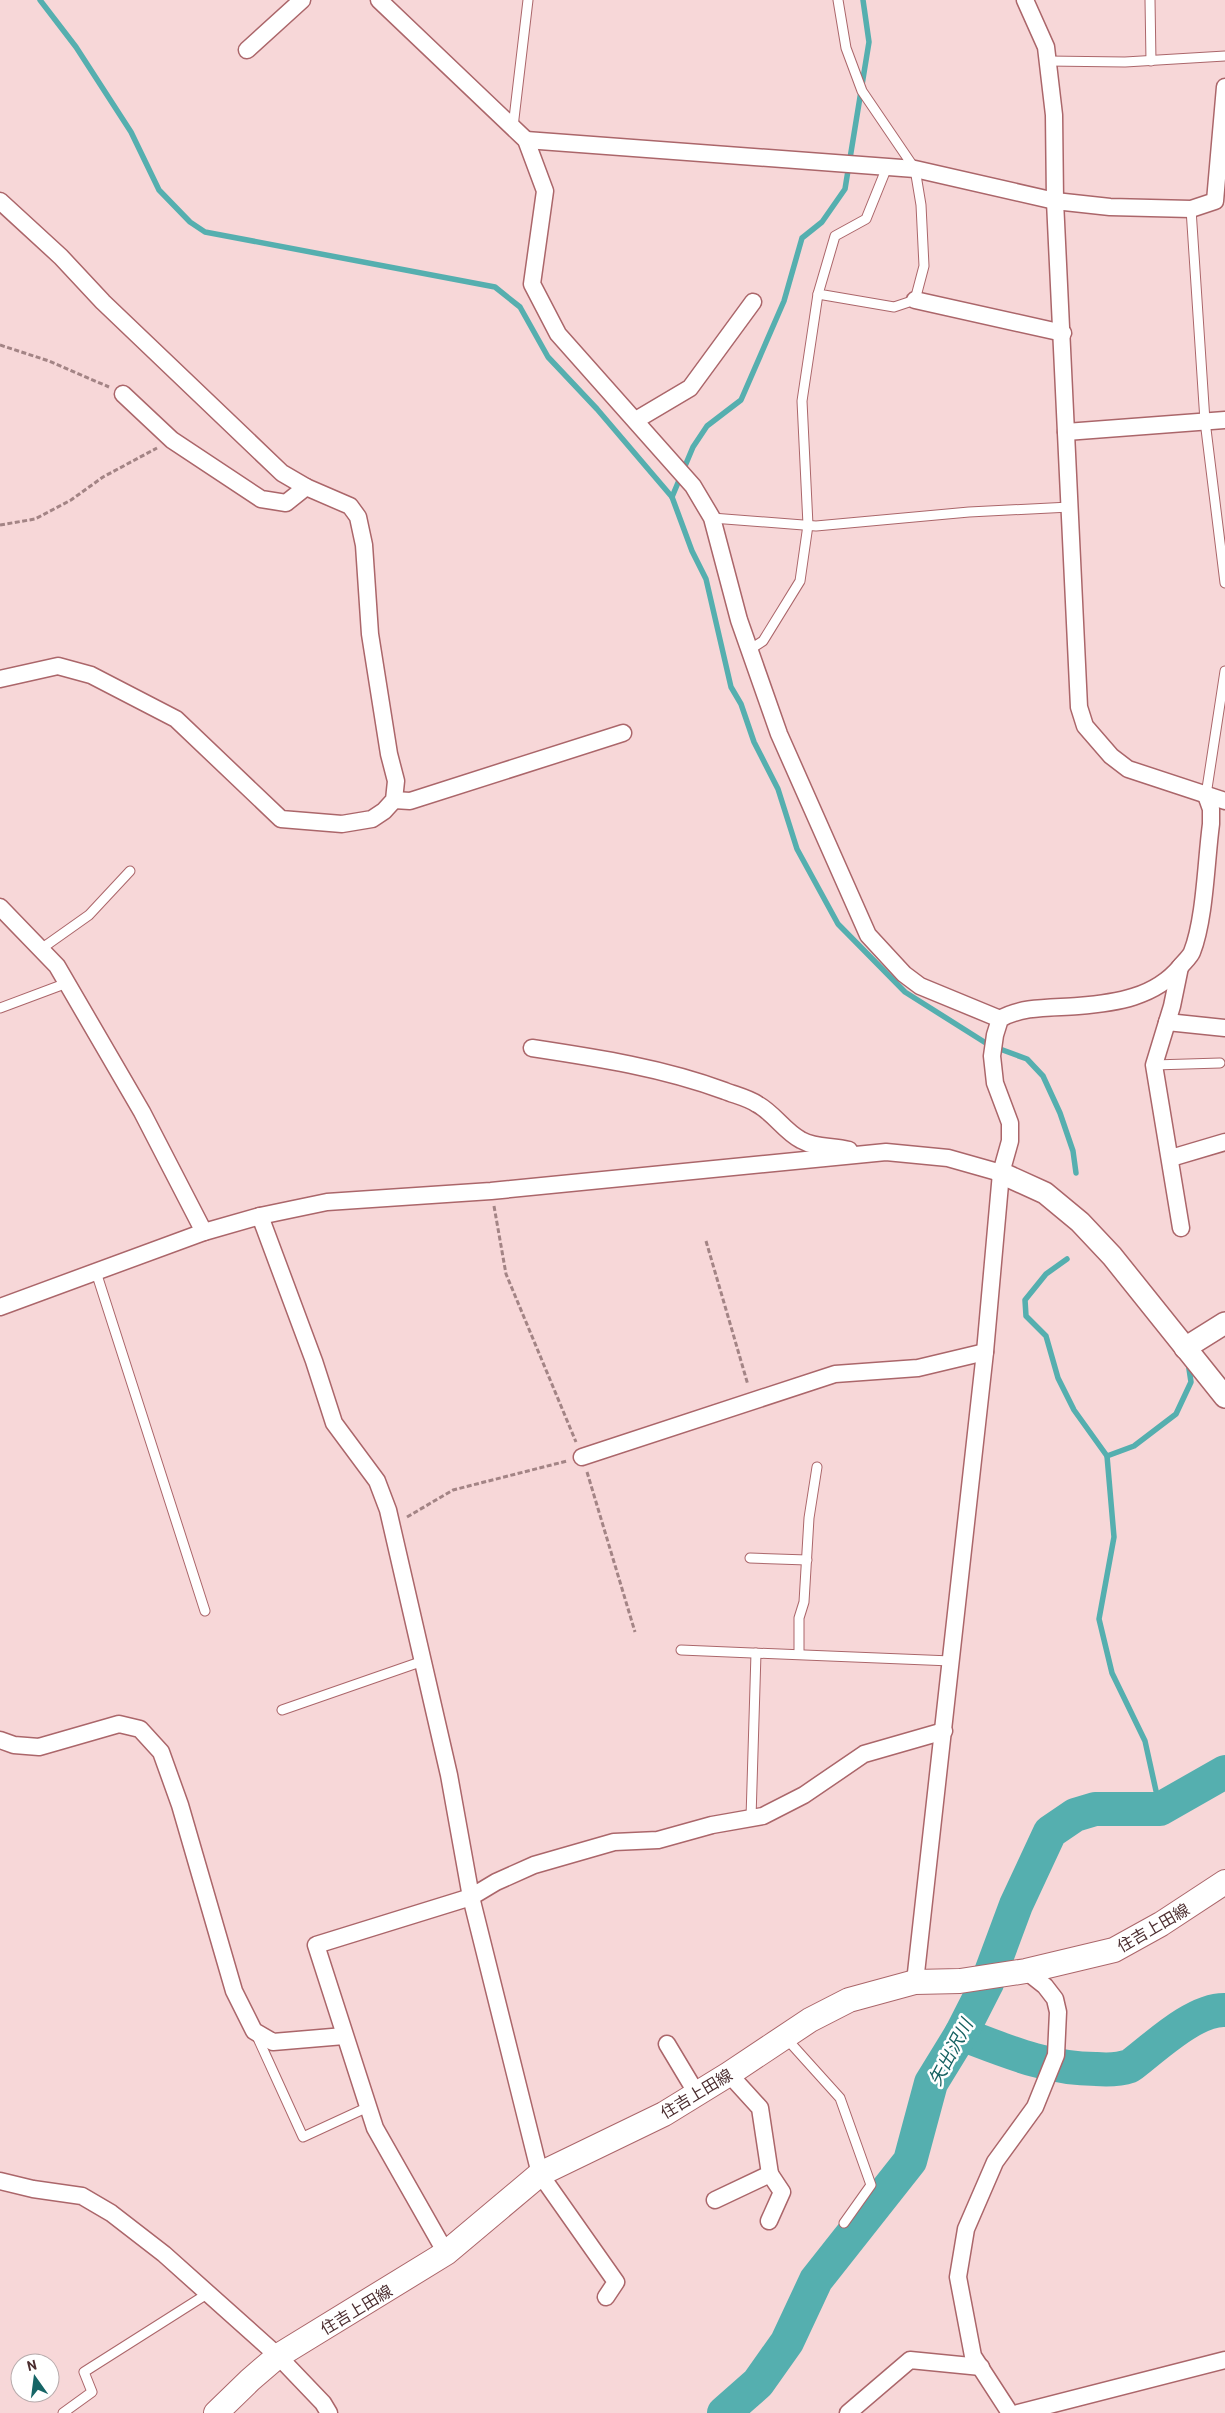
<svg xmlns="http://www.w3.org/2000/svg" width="1225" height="2413" font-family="Barlow,'Noto Sans JP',sans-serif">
<rect width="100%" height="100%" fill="#f7d7d8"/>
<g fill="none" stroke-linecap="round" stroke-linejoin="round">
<g stroke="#55afaf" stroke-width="5.5">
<path d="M40 0 76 47 131 132 159 190 190 222 205 232 495 287 520 307 548 357 597 409 672 497 692 551 706 579 731 687 741 704 754 742 778 789 797 849 838 924 905 992 989 1045 1027 1059 1043 1076 1060 1113 1073 1151 1076 1173"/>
<path d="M672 497 693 447 707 426 741 400 784 301 802 238 822 222 845 189 869 42 863 0"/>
<path d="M1067 1259 1046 1274 1025 1300 1026 1316 1046 1336 1058 1378 1074 1410 1107 1456 1114 1537 1099 1619 1112 1673 1145 1741 1160 1809"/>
<path d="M1107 1456 1134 1446 1176 1414 1191 1382 1188 1362"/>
</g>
<g stroke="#55afaf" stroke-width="34">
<path d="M961 2034C1006 2051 1047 2069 1096 2069 1108 2070 1118 2070 1130 2066 1154 2048 1194 2009 1225 2010"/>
<path d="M724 2413 758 2383 787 2342 816 2280 910 2161 931 2083 961 2034 987 1983 1016 1905 1050 1832 1075 1815 1095 1809H1160L1225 1772"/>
</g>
<g stroke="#ab666a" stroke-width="11">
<g id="service">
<path d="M838 0 846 48 862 91 915 169 921 205 924 266 915 300 894 307 818 294 835 236 866 219 887 167"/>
<path d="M1150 0 1151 61"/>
<path d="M1047 61 1125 62 1225 56"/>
<path d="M513 127 528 0"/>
<path d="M1191 209 1205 421 1225 583"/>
<path d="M712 518 816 526 969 512 1070 507"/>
<path d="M749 650 763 641 800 581 808 525 802 401 818 294"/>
<path d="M1206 795 1225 671"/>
<path d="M41 949 89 915 130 871"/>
<path d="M0 1008 67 983"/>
<path d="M1154 1065 1220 1063"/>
<path d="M96 1272 205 1611"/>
<path d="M750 1558 807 1560"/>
<path d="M681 1650 951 1661"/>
<path d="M799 1654V1618L804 1602 809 1518 817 1467"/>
<path d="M282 1710 423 1661"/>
<path d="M751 1818 756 1653"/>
<path d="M256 2034 303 2137 368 2107"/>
<path d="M785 2037 840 2098 871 2185 844 2223"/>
<path d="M63 2413 92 2392 84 2372 207 2294"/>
</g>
</g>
<g stroke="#ab666a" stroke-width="19">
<g id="minor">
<path d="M379 0 526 140 545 191 532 284 558 334 693 486 712 518 739 620 779 734 868 935 904 974 920 986 1000 1019"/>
<path d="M1025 0 1046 47 1054 115 1055 201 1079 707 1085 726 1111 756 1128 769 1225 801"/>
<path d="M247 50 302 0"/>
<path d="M526 140 915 169 1055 201 1110 207 1191 209 1215 201 1225 87"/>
<path d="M0 201 61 257 103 302 282 473 306 487 350 506 358 517 364 545 370 634 389 754 396 781 394 800 384 811 372 819 342 824 281 819 176 719 91 675 58 666 0 679"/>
<path d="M915 300 1063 333"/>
<path d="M123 394 172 440 261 499 286 503 306 487"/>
<path d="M636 420 690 388 753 302"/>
<path d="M1066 432 1225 420"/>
<path d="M394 800 410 801 623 733"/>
<path d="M0 907 57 966 142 1112 204 1232"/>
<path d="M1180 967 1172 1006 1154 1065 1181 1228"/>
<path d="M1167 1022 1225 1028"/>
<path d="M532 1048C598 1058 663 1068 725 1091 735 1095 748 1098 757 1104 774 1113 784 1131 801 1140 817 1149 833 1145 849 1150"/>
<path d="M1171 1158 1225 1142"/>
<path d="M260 1216 314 1361 334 1423 377 1481 388 1510 449 1775 471 1897 540 2174 616 2282 606 2297"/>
<path d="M0 1307 204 1232 260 1216 327 1202 491 1191 886 1152 948 1158 1001 1173"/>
<path d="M582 1457 835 1374 918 1368 985 1352"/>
<path d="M0 1740 14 1745 39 1747 119 1724 140 1729 161 1752 180 1805 234 1991 254 2031 273 2042 344 2036"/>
<path d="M915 1982 985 1352 1001 1173 1010 1141V1123L995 1083 992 1056 995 1035 1000 1019C1022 1006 1052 1008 1078 1006 1116 1003 1155 997 1180 967 1184 962 1190 957 1192 952 1205 919 1206 861 1211 824V809L1206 795"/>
<path d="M667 2044 697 2094"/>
<path d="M0 2181 33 2189 82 2196 111 2213 164 2254 278 2356 323 2403 329 2413"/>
<path d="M715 2200 770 2174 760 2108 729 2074"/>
<path d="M769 2221 782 2192 770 2174"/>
<path d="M446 2253 375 2128 316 1945 471 1897 496 1882 534 1865 614 1842 658 1840 712 1825 763 1816 804 1795 864 1754 944 1731"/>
<path d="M848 2413 910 2360 981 2367"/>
<path d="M1010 2413 973 2356 958 2277 966 2229 995 2162 1035 2107 1056 2055 1058 2012 1055 1999 1045 1986 1026 1971"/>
<path d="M1018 2413 1225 2360"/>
</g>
</g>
<g stroke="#ab666a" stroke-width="24">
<g id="tertiary">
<path d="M1001 1173 1045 1193 1080 1222 1112 1256 1225 1397"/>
<path d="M1185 1348 1225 1323"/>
</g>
</g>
<g stroke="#ab666a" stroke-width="26">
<path id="secondary" d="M216 2413 250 2380 278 2356 446 2253 540 2174 664 2114 729 2074 810 2020 849 2000 915 1982 960 1981 1026 1971 1114 1950 1161 1924 1225 1882"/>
</g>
<g stroke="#a38485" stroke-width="3" stroke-dasharray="5 2.5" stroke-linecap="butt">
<path d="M0 345 49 361 109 387"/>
<path d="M0 525 35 519 71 500 103 477 157 448"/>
<path d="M494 1206 506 1274 576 1442"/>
<path d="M706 1241 748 1385"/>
<path d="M587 1472 635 1632"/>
<path d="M407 1517 453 1490 567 1461"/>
</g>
<use href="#service" stroke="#fff" stroke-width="9"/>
<use href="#minor" stroke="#fff" stroke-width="16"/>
<use href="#tertiary" stroke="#fff" stroke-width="21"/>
<use href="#secondary" stroke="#fff" stroke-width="24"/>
</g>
<g text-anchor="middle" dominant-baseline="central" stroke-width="5" stroke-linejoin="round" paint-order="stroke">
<g font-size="16" fill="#4c2e30" stroke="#fff">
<text transform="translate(1153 1927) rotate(-30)">住吉上田線</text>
<text transform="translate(696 2093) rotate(-31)">住吉上田線</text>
<text transform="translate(356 2309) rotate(-31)">住吉上田線</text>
</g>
<g font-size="18" font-style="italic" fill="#176262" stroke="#fff">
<text transform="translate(950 2052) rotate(-62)">矢出沢川</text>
</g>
</g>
<g transform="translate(35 2378) rotate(346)"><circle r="24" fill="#ffffff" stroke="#b7abac"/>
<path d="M0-4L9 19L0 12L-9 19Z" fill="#166566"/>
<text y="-8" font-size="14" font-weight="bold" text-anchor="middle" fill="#4c2e30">N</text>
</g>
</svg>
